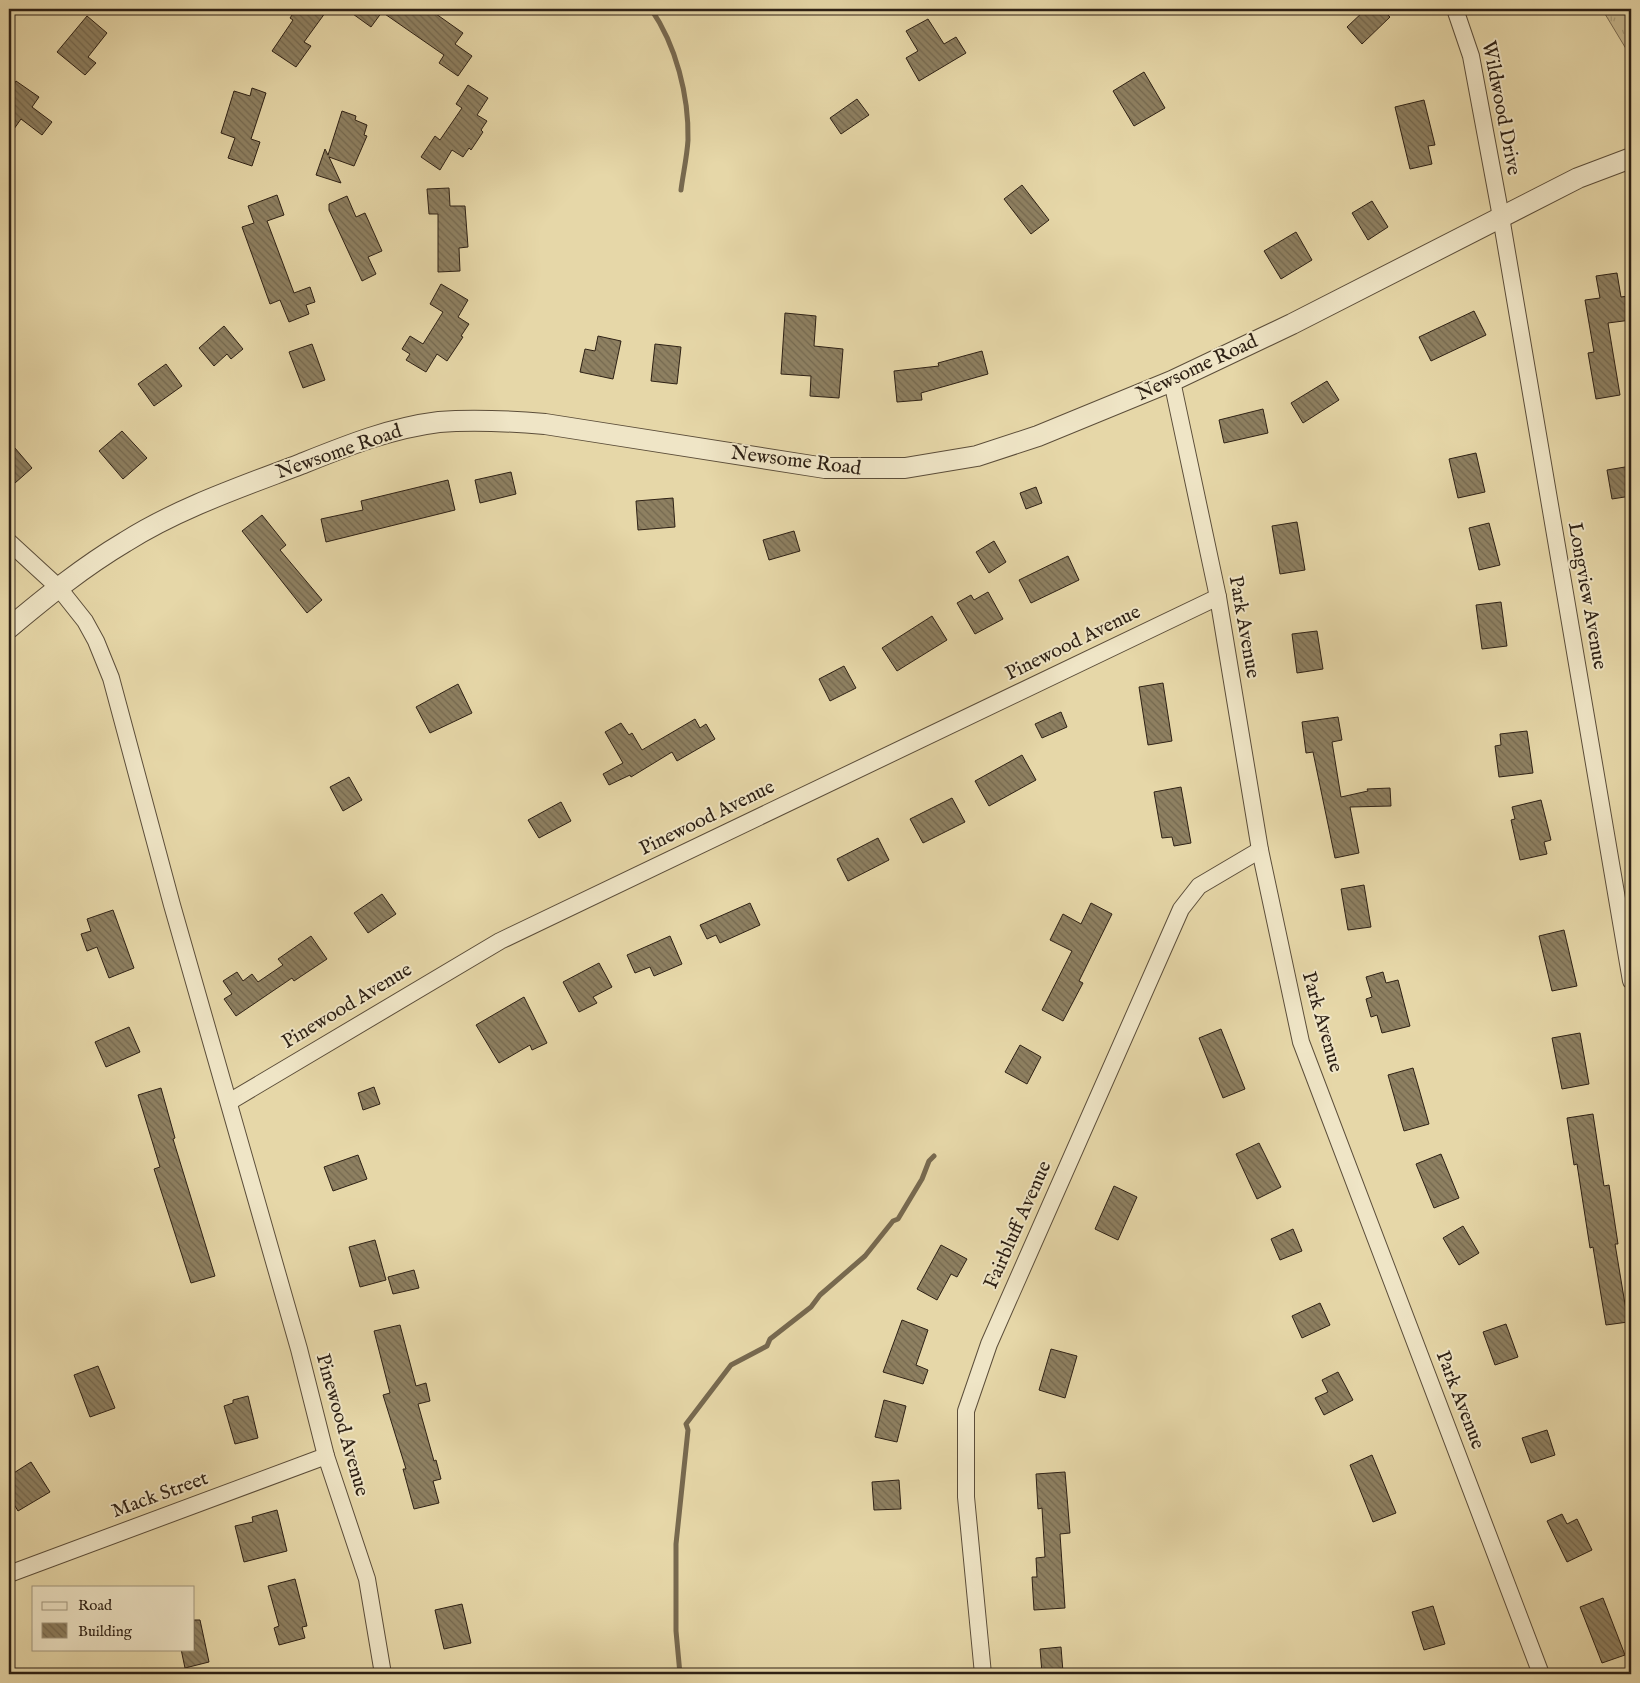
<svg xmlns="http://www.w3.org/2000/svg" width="1640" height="1683" font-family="'IM FELL English',serif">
<defs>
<pattern id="grass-tufts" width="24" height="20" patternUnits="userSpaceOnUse" patternTransform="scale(1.25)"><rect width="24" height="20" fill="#c7b88f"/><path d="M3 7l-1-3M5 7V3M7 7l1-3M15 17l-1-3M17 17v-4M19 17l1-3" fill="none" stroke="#ab9e7a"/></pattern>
<pattern id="building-back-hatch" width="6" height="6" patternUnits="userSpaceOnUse" patternTransform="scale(1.25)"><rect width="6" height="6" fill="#8e8061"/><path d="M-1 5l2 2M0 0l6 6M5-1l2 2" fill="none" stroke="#74684f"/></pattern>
</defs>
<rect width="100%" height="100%" fill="#e6d7a8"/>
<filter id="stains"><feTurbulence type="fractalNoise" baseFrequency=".004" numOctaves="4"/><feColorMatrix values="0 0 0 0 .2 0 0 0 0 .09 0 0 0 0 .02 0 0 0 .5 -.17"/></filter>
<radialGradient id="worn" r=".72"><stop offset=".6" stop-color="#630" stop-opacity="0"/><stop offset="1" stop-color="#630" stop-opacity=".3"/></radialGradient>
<path fill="url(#grass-tufts)" stroke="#7a6c52" d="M1602 9H1631V57Z"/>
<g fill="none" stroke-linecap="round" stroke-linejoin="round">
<g stroke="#77694f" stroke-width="5">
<path d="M651 9C676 45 689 96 688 140 687 157 683 174 681 190"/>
<path d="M680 1674 676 1631V1544L688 1430 686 1424 731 1365 767 1346 770 1339 811 1307 820 1295 865 1256 893 1221 898 1219 922 1179 929 1161 934 1156"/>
</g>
</g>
<g fill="url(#building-back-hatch)" stroke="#2e2115">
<path d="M296 9H328L304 42 311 46 296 67 272 51 293 20 290 18Z"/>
<path d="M346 9H429L463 33 455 44 472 56 458 76 439 63 444 55 382 12 371 27Z"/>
<path d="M1366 9H1382L1390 17 1362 44 1347 27Z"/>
<path d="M87 16 107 33 88 57 96 63 85 75 57 52Z"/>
<path d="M928 19 944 44 956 37 966 53 919 81 906 58 918 51 906 31Z"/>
<path d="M1144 72 1165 108 1134 126 1113 91Z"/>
<path d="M16 81 39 97 32 107 52 122 42 135 21 119 9 136V91Z"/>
<path d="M468 85 488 98 477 115 487 121 481 130 483 132 471 150 469 148 463 157 452 150 440 170 421 157 435 136 440 140 462 108 456 104Z"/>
<path d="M252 88 266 93 251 139 260 142 252 166 228 158 235 138 221 133 234 91 250 96Z"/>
<path d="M857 99 869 115 841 134 830 118Z"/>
<path d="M1424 100 1435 145 1428 146 1432 164 1410 169 1395 107Z"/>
<path d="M342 111 356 116 355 120 367 125 364 135 367 136 354 166 329 157 341 183 316 175 325 149 328 155Z"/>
<path d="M1022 185 1049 220 1031 234 1004 199Z"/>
<path d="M449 188 450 206H465L468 247 459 248 460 271 438 272V214H429L427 189Z"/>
<path d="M277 195 284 215 267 221 294 293 310 287 315 302 306 305 309 314 289 322 280 300 270 304 242 227 254 223 248 206Z"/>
<path d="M347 196 356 217 365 213 382 251 368 257 376 274 362 281 329 210V204Z"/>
<path d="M1372 201 1388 227 1368 240 1352 213Z"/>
<path d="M1296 232 1312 260 1281 279 1264 251Z"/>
<path d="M1617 273 1621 297 1628 296 1631 312V320L1608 323 1620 395 1596 399 1588 353 1594 352 1585 300 1600 298 1596 276Z"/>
<path d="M441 284 468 300 458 317 469 324 461 336 463 337 447 361 437 354 426 372 406 360 410 354 402 349 410 336 423 344 443 312 430 304Z"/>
<path d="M1474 311 1486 335 1431 361 1419 337Z"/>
<path d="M785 313 816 316 814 346 843 349 839 398 810 396 811 376 781 374Z"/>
<path d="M224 326 243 349 231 359 227 354 214 366 199 348Z"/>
<path d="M598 336 621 341 613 379 580 372 585 349 595 351Z"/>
<path d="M312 344 325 380 303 388 289 352Z"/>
<path d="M655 344 681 347 677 384 651 381Z"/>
<path d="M982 351 988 374 921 393 922 400 897 402 894 371 939 366 938 363Z"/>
<path d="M166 364 182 386 154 406 138 384Z"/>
<path d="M1327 381 1339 400 1303 423 1291 403Z"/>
<path d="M1263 409 1268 433 1224 443 1219 420Z"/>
<path d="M122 431 147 458 123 479 99 451Z"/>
<path d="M9 441 32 468 15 483 9 476Z"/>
<path d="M1476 453 1485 492 1458 498 1449 459Z"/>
<path d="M1631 466V496L1612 499 1607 470Z"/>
<path d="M511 472 516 494 480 503 475 480Z"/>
<path d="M448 480 455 510 326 542 321 519 363 510 361 501Z"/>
<path d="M1036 487 1042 503 1026 509 1020 493Z"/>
<path d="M673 498 675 527 638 530 636 501Z"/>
<path d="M262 515 286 545 280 550 322 600 307 613 242 531Z"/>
<path d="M1297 522 1305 570 1280 574 1272 526Z"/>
<path d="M1489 523 1500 565 1479 570 1469 528Z"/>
<path d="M794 531 800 551 769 560 763 540Z"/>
<path d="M994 541 1006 562 989 573 976 552Z"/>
<path d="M1068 556 1079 580 1031 603 1019 580Z"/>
<path d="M988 592 1003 619 975 634 957 603 971 595 974 600Z"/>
<path d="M1501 602 1507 646 1482 649 1476 605Z"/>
<path d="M932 616 947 640 897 671 882 648Z"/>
<path d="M1317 631 1323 669 1297 673 1292 634Z"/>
<path d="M844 666 856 688 830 701 819 679Z"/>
<path d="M1163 683 1172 741 1148 745 1139 687Z"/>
<path d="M458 684 472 713 430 733 416 707Z"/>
<path d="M1061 712 1067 727 1042 738 1035 724Z"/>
<path d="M1338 717 1342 740 1332 742 1341 797 1368 791 1367 789 1390 788 1391 806 1350 807 1359 853 1335 858 1313 752 1306 753 1302 722Z"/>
<path d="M695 719 700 728 706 724 715 739 677 761 672 752 631 777 630 775 609 785 603 774 623 763 605 732 621 723 629 735 632 733 642 750Z"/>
<path d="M1527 731 1533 773 1499 777 1495 746 1501 745 1500 734Z"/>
<path d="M1022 755 1036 780 989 806 975 781Z"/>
<path d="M349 777 362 800 343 811 330 787Z"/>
<path d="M1181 787 1191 843 1174 846 1172 837 1162 838 1154 792Z"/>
<path d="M952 798 965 822 923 843 910 819Z"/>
<path d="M1541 800 1551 840 1544 842 1547 854 1520 860 1511 820 1515 819 1512 807Z"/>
<path d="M561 802 571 821 539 838 528 820Z"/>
<path d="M878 838 889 860 848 881 837 859Z"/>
<path d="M1364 885 1371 927 1348 930 1341 889Z"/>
<path d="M382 894 396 914 368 933 354 913Z"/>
<path d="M750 903 760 925 720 943 716 935 707 939 700 925Z"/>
<path d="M1091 903 1112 914 1079 981 1083 983 1063 1021 1042 1010 1072 951 1050 940 1063 914 1081 924Z"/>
<path d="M113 910 134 968 109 978 97 947 87 951 81 934 91 931 87 919Z"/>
<path d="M1564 930 1577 986 1552 991 1539 936Z"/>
<path d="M311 936 327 959 294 981 292 978 236 1016 224 999 232 994 223 981 237 972 243 981 252 974 258 982 283 965 278 959Z"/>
<path d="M670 936 682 964 654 976 650 967 635 973 627 955Z"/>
<path d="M599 963 612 987 593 997 597 1003 579 1012 563 982Z"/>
<path d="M1383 972 1386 983 1398 980 1410 1026 1382 1033 1377 1015 1371 1017 1366 999 1372 997 1366 977Z"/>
<path d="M524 997 547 1043 532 1050 530 1045 499 1063 476 1025Z"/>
<path d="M129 1027 140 1052 106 1067 95 1042Z"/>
<path d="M1221 1029 1245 1089 1223 1098 1199 1038Z"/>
<path d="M1580 1033 1589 1084 1562 1089 1552 1038Z"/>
<path d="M1020 1045 1041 1057 1027 1084 1005 1072Z"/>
<path d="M1413 1068 1429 1124 1404 1131 1388 1075Z"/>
<path d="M374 1087 380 1104 363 1110 358 1093Z"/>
<path d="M161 1088 175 1138 173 1139 215 1276 191 1283 154 1169 160 1167 138 1095Z"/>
<path d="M1593 1114 1604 1186 1609 1185 1618 1244H1615L1628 1322 1606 1325 1593 1247 1590 1248 1577 1164 1574 1165 1567 1118Z"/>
<path d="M1259 1143 1281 1187 1257 1199 1236 1154Z"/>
<path d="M1441 1154 1459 1198 1434 1208 1416 1164Z"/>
<path d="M358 1155 367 1179 333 1191 324 1167Z"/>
<path d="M1114 1186 1137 1197 1118 1240 1095 1229Z"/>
<path d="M1463 1226 1479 1253 1459 1265 1443 1238Z"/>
<path d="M1293 1229 1302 1251 1280 1260 1271 1239Z"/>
<path d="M375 1240 386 1280 360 1287 349 1247Z"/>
<path d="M941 1245 967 1259 957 1277 951 1274 937 1300 917 1289Z"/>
<path d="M414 1270 419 1288 393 1294 388 1277Z"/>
<path d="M1320 1303 1330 1325 1302 1338 1292 1316Z"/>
<path d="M902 1320 928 1330 916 1365 928 1370 923 1384 883 1372Z"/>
<path d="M1506 1324 1518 1357 1495 1365 1483 1332Z"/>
<path d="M400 1325 416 1386 426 1383 430 1401 418 1404 434 1461 436 1460 441 1479 433 1481 439 1503 414 1509 403 1469H406L383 1395 390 1393 374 1331Z"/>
<path d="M1051 1349 1077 1356 1065 1398 1039 1390Z"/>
<path d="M98 1366 115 1408 90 1417 74 1375Z"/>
<path d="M1338 1372 1353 1400 1324 1415 1315 1398 1328 1392 1322 1380Z"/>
<path d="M248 1396 258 1438 235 1444 224 1406 233 1403V1400Z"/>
<path d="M884 1400 906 1406 897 1442 875 1437Z"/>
<path d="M1547 1430 1555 1455 1531 1463 1522 1438Z"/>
<path d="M1372 1455 1396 1513 1373 1522 1350 1465Z"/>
<path d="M31 1462 50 1492 18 1511 9 1496V1476Z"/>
<path d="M1065 1472 1070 1533 1060 1534 1065 1608 1034 1610 1032 1577H1037L1036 1558 1045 1557 1042 1508 1038 1509 1036 1474Z"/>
<path d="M899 1480 901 1509 874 1510 872 1482Z"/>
<path d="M277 1510 287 1551 244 1562 235 1526 253 1522 252 1517Z"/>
<path d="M1562 1514 1567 1524 1577 1519 1592 1550 1567 1562 1547 1521Z"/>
<path d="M295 1579 307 1626 302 1627 305 1638 279 1645 274 1628 279 1626 268 1586Z"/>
<path d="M1603 1598 1625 1655 1602 1663 1580 1607Z"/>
<path d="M462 1604 471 1643 444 1649 435 1610Z"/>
<path d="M1433 1606 1445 1644 1424 1650 1412 1612Z"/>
<path d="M194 1620H200L209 1662 185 1668 181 1649H194Z"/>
<path d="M1061 1647 1063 1672 1042 1673 1040 1649Z"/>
</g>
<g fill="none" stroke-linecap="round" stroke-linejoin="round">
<g stroke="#5c4e3a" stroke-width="18">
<g id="minor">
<path d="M1455 9 1471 56 1501 217 1631 981"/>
<path d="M1172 381 1218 597 1260 850 1301 1042 1541 1674"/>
<path d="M9 542 58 587 85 621 96 641 111 678 172 905 299 1349 326 1456 367 1579 383 1674"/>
<path d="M229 1102 500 941 1218 597"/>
<path d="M9 1574 326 1456"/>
<path d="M983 1674 966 1497V1411L989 1344 1181 909 1199 886 1260 850"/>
</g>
</g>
<g stroke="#5c4e3a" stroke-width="22">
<path id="tertiary" d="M9 628C46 597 83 567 125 542 179 508 241 487 301 464 346 446 390 428 439 422 474 419 509 421 545 424L825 468H905L977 456 1038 436 1172 381 1292 324 1578 178 1631 158"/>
</g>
<use href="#minor" stroke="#efe5c6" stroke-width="16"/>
<use href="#tertiary" stroke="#efe5c6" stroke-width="20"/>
</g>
<g text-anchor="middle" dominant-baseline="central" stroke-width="4" stroke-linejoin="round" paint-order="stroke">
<g font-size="20" fill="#2e2115" stroke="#efe5c6">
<text transform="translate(1501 108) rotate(79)">Wildwood Drive</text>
<text transform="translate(1197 368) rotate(-25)">Newsome Road</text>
<text transform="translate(339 452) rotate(-19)">Newsome Road</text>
<text transform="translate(796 461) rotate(7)">Newsome Road</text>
<text transform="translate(1587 596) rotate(80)">Longview Avenue</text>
<text transform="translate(1244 627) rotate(80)">Park Avenue</text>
<text transform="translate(1073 643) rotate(-26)">Pinewood Avenue</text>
<text transform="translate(707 818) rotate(-26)">Pinewood Avenue</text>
<text transform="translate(347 1006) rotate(-31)">Pinewood Avenue</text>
<text transform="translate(1322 1022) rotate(74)">Park Avenue</text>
<text transform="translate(1018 1225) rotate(-66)">Fairbluff Avenue</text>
<text transform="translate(1460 1400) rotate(69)">Park Avenue</text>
<text transform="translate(342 1425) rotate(74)">Pinewood Avenue</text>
<text transform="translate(160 1495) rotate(-20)">Mack Street</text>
</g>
</g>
<rect width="1640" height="1683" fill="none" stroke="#e6d7a8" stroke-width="30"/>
<rect x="10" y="10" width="1620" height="1663" fill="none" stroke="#2e2115" stroke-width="2.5"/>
<rect x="15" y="15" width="1610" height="1653" fill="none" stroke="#2e2115"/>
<rect x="32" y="1586" width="162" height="65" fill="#efe5c6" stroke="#a2977f"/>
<rect x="42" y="1602" width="25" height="8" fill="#efe5c6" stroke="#a2977f"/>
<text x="78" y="1610" font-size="15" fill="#2e2115">Road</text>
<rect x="42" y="1623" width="25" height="15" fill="url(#building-back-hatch)" stroke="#a2977f"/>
<text x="78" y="1636" font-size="15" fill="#2e2115">Building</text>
<rect width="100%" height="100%" filter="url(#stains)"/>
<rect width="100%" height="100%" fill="url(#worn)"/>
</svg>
